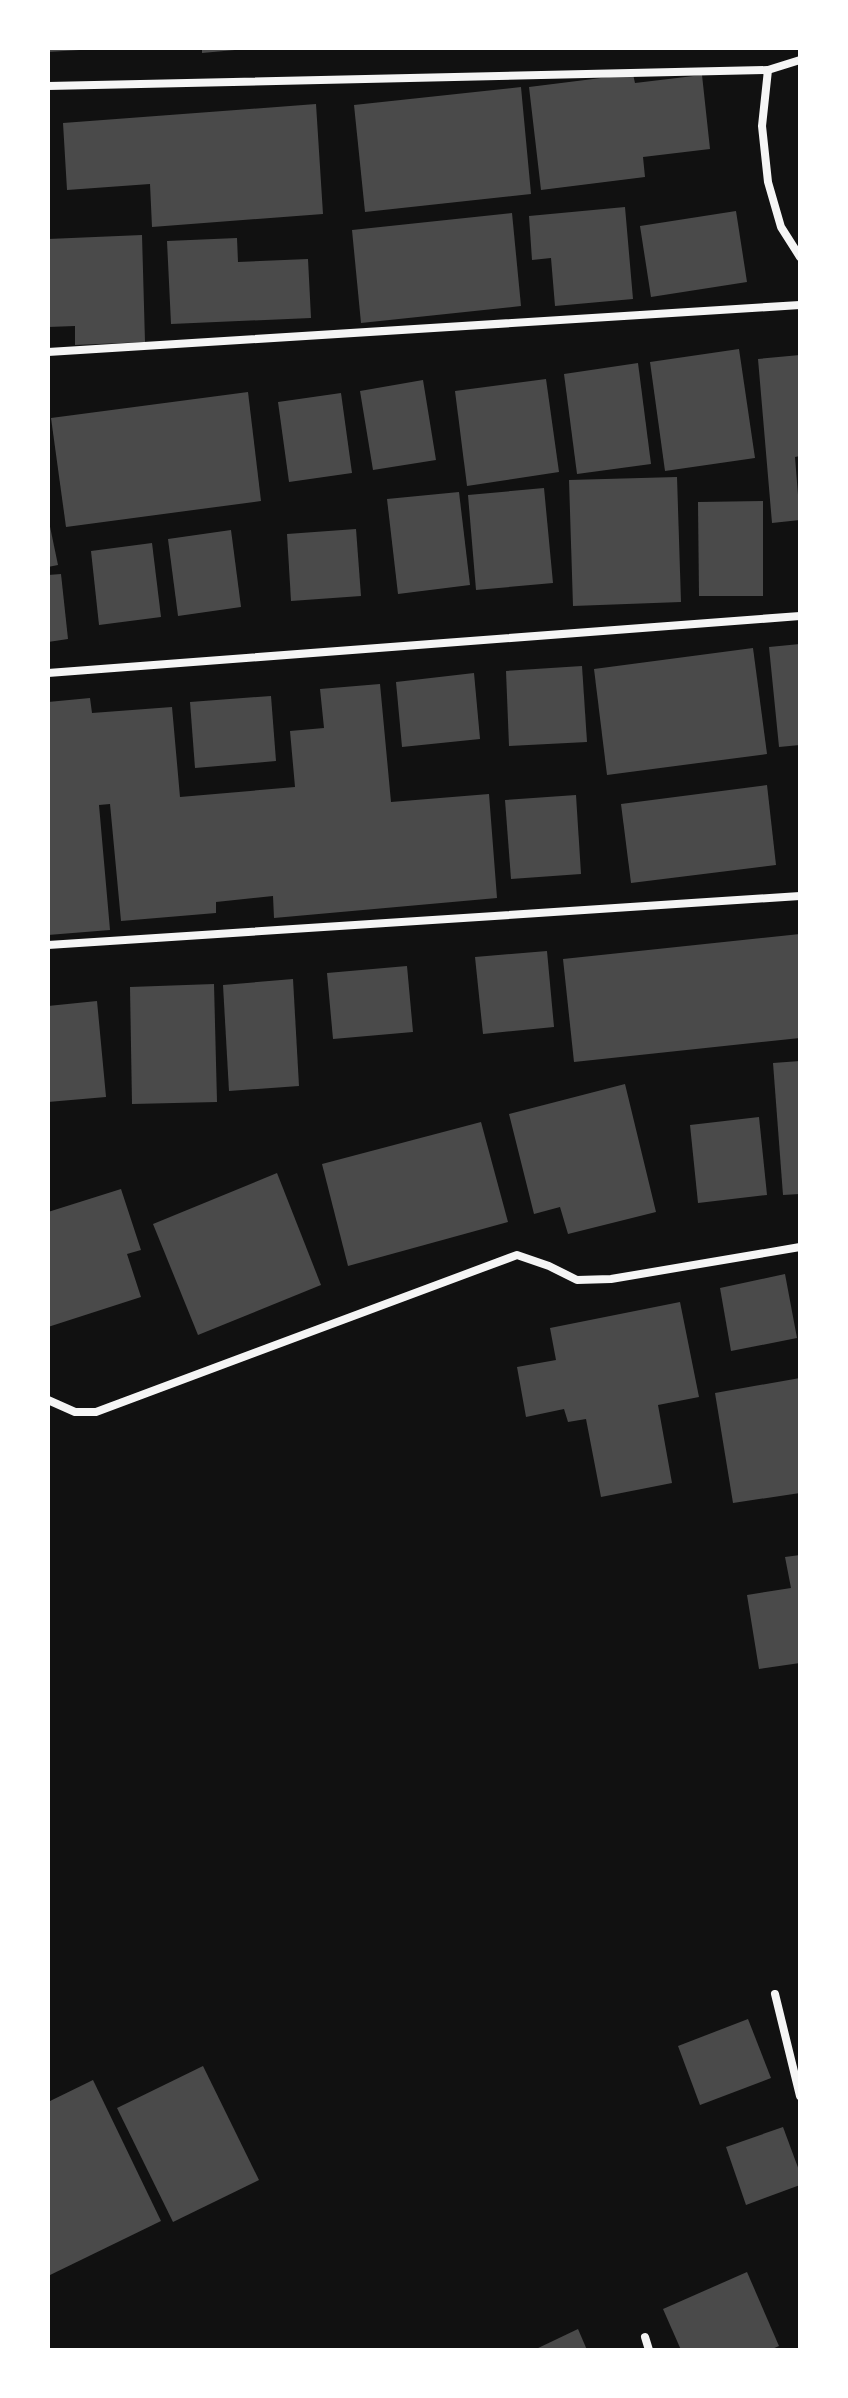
<svg xmlns="http://www.w3.org/2000/svg" width="848" height="2398" font-family="Arial,sans-serif">
<rect width="100%" height="100%" fill="#111"/>
<g fill="#4a4a4a">
<path d="M48 48H80V50L48 52Z"/>
<path d="M202 48H235V50L202 53Z"/>
<path d="M633 74 635 83 702 75 710 149 643 157 645 177 541 190 529 87Z"/>
<path d="M521 87 531 194 365 212 354 105Z"/>
<path d="M316 104 323 214 152 227 150 184 67 190 63 123Z"/>
<path d="M625 207 633 299 555 306 551 258 532 260 529 216Z"/>
<path d="M736 211 747 282 651 297 640 226Z"/>
<path d="M512 213 521 306 361 323 352 230Z"/>
<path d="M142 235 145 342 75 345V326L48 327V239Z"/>
<path d="M237 238 238 262 308 259 311 318 171 324 167 241Z"/>
<path d="M739 349 755 458 665 471 650 362Z"/>
<path d="M800 355V456L795 457 800 520 772 523 758 359Z"/>
<path d="M638 363 651 464 577 474 564 374Z"/>
<path d="M546 379 559 472 467 486 455 391Z"/>
<path d="M423 380 436 460 373 470 360 391Z"/>
<path d="M248 392 261 501 66 527 51 418Z"/>
<path d="M341 393 352 473 289 482 278 402Z"/>
<path d="M677 477 681 602 573 606 569 480Z"/>
<path d="M544 488 553 583 476 590 468 495Z"/>
<path d="M459 492 470 585 398 594 387 499Z"/>
<path d="M763 501V596H699L698 502Z"/>
<path d="M48 517 58 565 48 567Z"/>
<path d="M356 529 361 596 291 601 287 534Z"/>
<path d="M231 530 241 607 178 616 168 539Z"/>
<path d="M152 543 161 617 99 625 91 551Z"/>
<path d="M61 574 68 639 48 642V575Z"/>
<path d="M800 644V745L779 747 769 647Z"/>
<path d="M753 648 767 754 607 775 594 669Z"/>
<path d="M582 666 587 742 509 746 506 671Z"/>
<path d="M474 673 480 739 402 747 396 682Z"/>
<path d="M380 684 391 802 489 794 497 898 274 918 273 896 216 902V913L121 921 110 804 99 805 110 930 48 935V702L90 698 92 713 172 707 180 797 295 787 290 731 324 728 320 689Z"/>
<path d="M271 696 276 761 195 768 190 702Z"/>
<path d="M767 785 776 865 631 883 621 804Z"/>
<path d="M576 795 581 874 511 879 505 800Z"/>
<path d="M800 934V1038L574 1062 563 959Z"/>
<path d="M547 951 554 1027 483 1034 475 957Z"/>
<path d="M407 966 413 1032 333 1039 327 973Z"/>
<path d="M293 979 299 1086 229 1091 223 985Z"/>
<path d="M214 984 217 1102 132 1104 130 987Z"/>
<path d="M97 1001 106 1097 48 1102V1006Z"/>
<path d="M800 1061V1194L783 1195 773 1063Z"/>
<path d="M625 1084 656 1212 568 1234 560 1207 534 1214 509 1114Z"/>
<path d="M759 1117 767 1195 698 1203 690 1125Z"/>
<path d="M481 1122 508 1222 348 1266 322 1164Z"/>
<path d="M277 1173 321 1285 198 1335 153 1224Z"/>
<path d="M121 1189 141 1250 127 1254 141 1297 48 1327V1212Z"/>
<path d="M785 1274 797 1338 731 1351 720 1288Z"/>
<path d="M680 1302 699 1397 658 1405 672 1483 601 1497 586 1419 568 1422 564 1409 526 1417 517 1367 556 1360 550 1328Z"/>
<path d="M800 1378V1493L733 1503 715 1393Z"/>
<path d="M800 1555V1663L759 1669 747 1595 791 1588 785 1557Z"/>
<path d="M748 2019 771 2078 700 2105 678 2046Z"/>
<path d="M203 2066 259 2180 173 2222 117 2108Z"/>
<path d="M93 2080 161 2221 48 2276V2102Z"/>
<path d="M783 2127 800 2173V2185L746 2205 726 2147Z"/>
<path d="M747 2272 779 2346 770 2350H681L663 2309Z"/>
<path d="M578 2329 587 2350H534Z"/>
</g>
<g fill="none" stroke-linecap="round" stroke-linejoin="round">
<g stroke="#f5f5f5" stroke-width="8">
<path d="M800 60 768 70 762 126 768 182 781 227 800 257"/>
<path d="M48 86 768 70"/>
<path d="M48 352 800 305"/>
<path d="M48 673 800 616"/>
<path d="M48 945 800 896"/>
<path d="M48 1400 75 1412H96L517 1255 549 1266 577 1280 611 1279 800 1247"/>
<path d="M775 1994 800 2096"/>
<path d="M645 2337 649 2350"/>
</g>
</g>
<rect width="848" height="2398" fill="none" stroke="#ffffff" stroke-width="100"/>
</svg>
